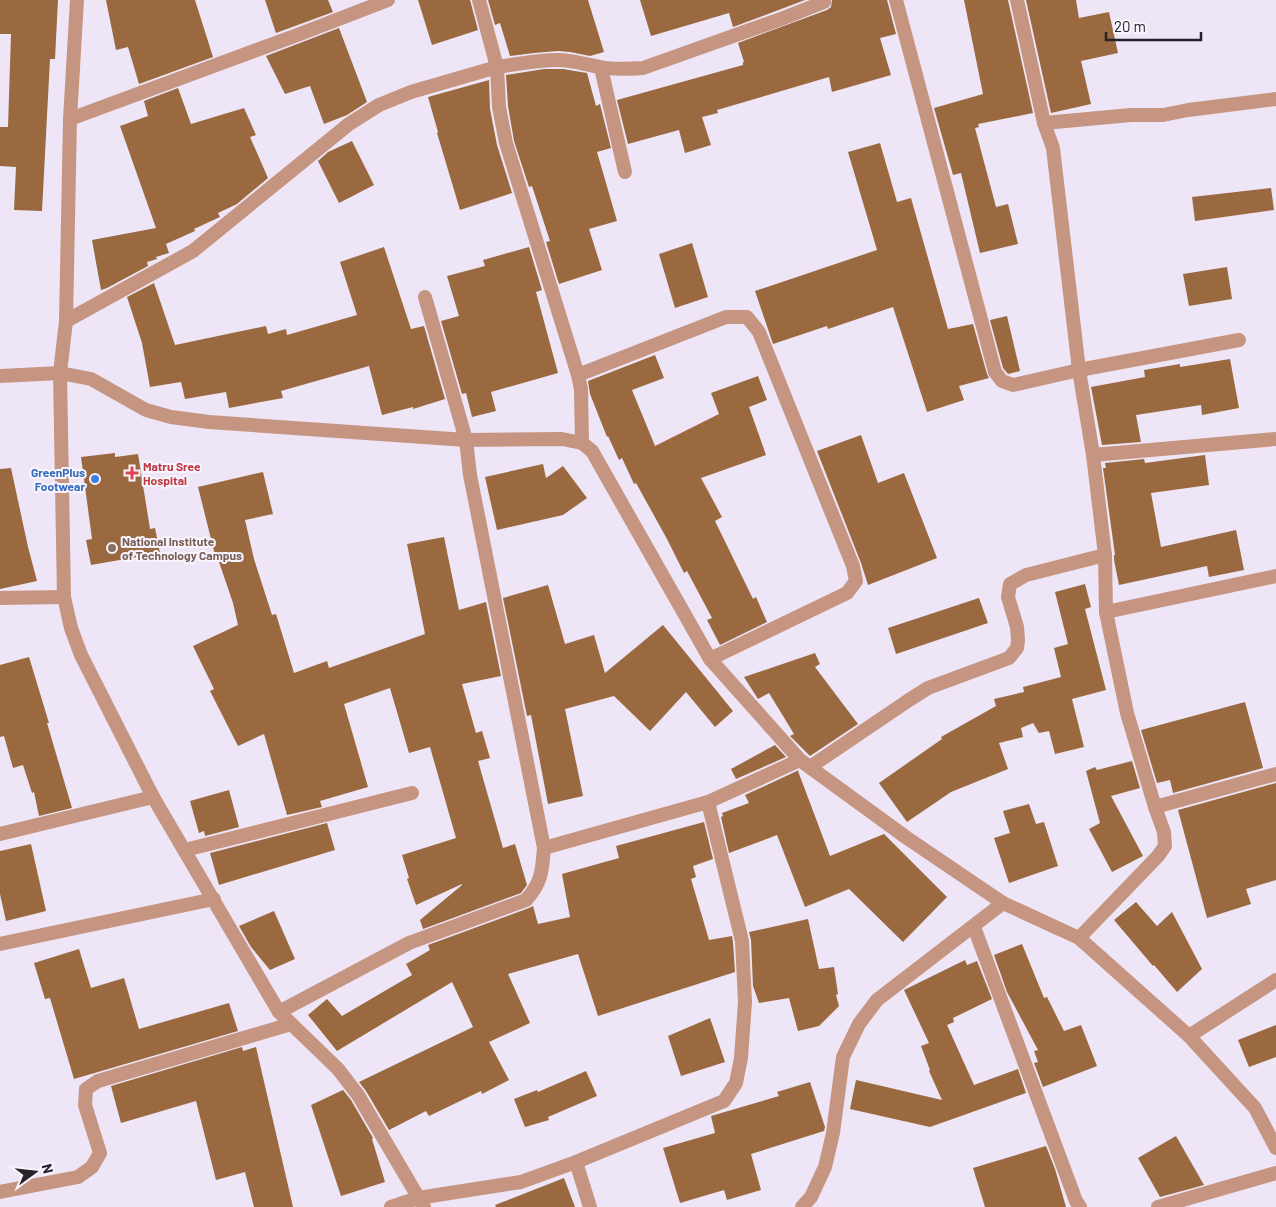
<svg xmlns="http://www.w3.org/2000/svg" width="1276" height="1207" font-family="Barlow,sans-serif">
<rect width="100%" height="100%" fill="#eee6f6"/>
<g fill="#9a6940">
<path d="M0 0H58L55 59H50L42 211 14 210 16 167 0 166V127H8L11 34H0Z"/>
<path d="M106 0H195L213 57 139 84 128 47 116 50Z"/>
<path d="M265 0H328L333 12 276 33Z"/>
<path d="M418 0H470L478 30 432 45Z"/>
<path d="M488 0H588L604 52 590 56 570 52 558 51 534 53 510 56 500 23 495 25Z"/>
<path d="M640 0H805L733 27 729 13 651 36Z"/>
<path d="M832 0H887L896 34 880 38 891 75 832 92 829 77 717 110 718 113 702 117 711 145 685 153 679 130 628 144 617 100 743 65V62H744L738 43 827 10 831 7Z"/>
<path d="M964 0H1008L1033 113 978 124 979 127 975 128 996 207 1008 204 1018 244 980 253 961 173 953 175 934 108 983 94Z"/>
<path d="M1026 0H1076L1079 18 1109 12 1118 53 1081 61 1091 104 1051 113Z"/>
<path d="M339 28 367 102 347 115 324 124 310 86 285 94 266 56Z"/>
<path d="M544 69H563L587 73 596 106 600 104 611 148 597 152 617 221 589 229 602 270 559 284 546 242 550 241 532 186 529 187 514 141 508 106 506 75Z"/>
<path d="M489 80 490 109 497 145 512 193 460 210 437 133 438 132 428 97Z"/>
<path d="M178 88 191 124 244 108 256 135 250 137 268 178 237 204 218 213 220 217 194 229 195 231 166 244 169 253 156 257 157 259 147 262 148 266 107 288 101 290 92 240 156 228 120 126 148 116 144 101Z"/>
<path d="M352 141 374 185 339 203 318 161 328 152Z"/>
<path d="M880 143 897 202 911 198 948 329 973 324 987 374 989 378 959 386 964 400 927 412 893 307 828 329 827 326 773 344 755 291 877 250 848 152Z"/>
<path d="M1271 188 1274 210 1195 221 1192 197Z"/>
<path d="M692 243 708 297 675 308 659 254Z"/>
<path d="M384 247 411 329 424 326 445 399 413 409V407L382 415 369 366 281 391 283 398 229 408 226 392 185 399 181 382 150 387 142 343 127 297 154 283 175 345 266 326 268 334 286 329 287 335 357 315 340 262Z"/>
<path d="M529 247 542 290 536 292 558 373 491 392 496 411 472 417 466 393 462 394 441 321 459 316 447 276 485 266 483 260Z"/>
<path d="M1227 267 1232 299 1189 306 1183 274Z"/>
<path d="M1007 316 1020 371 1008 374 1003 368 990 320Z"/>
<path d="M655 355 664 378 632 390 655 446 719 414 711 393 758 376 767 400 749 407 766 455 701 478 722 517 715 521 753 599 756 597 767 622 720 645 707 620 712 618 687 571 684 573 667 539 636 483 634 484 622 458 619 460 608 436 607 437 590 394 588 381Z"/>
<path d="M1230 359 1239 408 1202 415 1201 405 1136 415 1141 442 1102 445 1091 387 1145 377 1144 370 1180 364V367Z"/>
<path d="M861 435 878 483 904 473 937 558 868 585 861 563 817 451Z"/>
<path d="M115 453V457L138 454 150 529 155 528 160 553 91 565 86 540 92 539 81 457Z"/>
<path d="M1205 455 1209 485 1151 493 1161 547 1236 530 1244 570 1209 577 1207 566 1119 585 1114 560V555H1115L1103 468H1106L1105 463 1144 459 1145 463Z"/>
<path d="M543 464 546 478 563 466 587 498 563 515 497 530 485 477Z"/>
<path d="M11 468 28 547 37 581 0 589V469Z"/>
<path d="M263 472 273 514 245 520 254 559 272 615 276 614 294 673 327 661 329 668 425 634 407 544 444 537 459 610 486 602 501 676 462 684 476 733 482 731 490 758 478 761 503 848 515 844 527 885 521 893 423 929 420 920 462 885V884L416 905 407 879 409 878 402 855 456 838 430 747 409 753 390 688 344 704 368 787 320 801 322 807 287 815 264 734 238 746 210 691 214 689 193 646 238 625 233 603 218 559H216L198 487Z"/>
<path d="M1085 584 1091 607 1085 609 1106 690 1072 699 1084 747 1055 754 1049 731 1039 733 1033 723 1021 728 1023 737 999 743 1008 769 951 792 907 822 879 783 942 739 941 737 996 706 994 699 1024 692 1023 687 1061 677 1054 648 1068 644 1055 592Z"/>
<path d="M548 585 565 644 594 635 605 673 663 625 733 711 715 727 686 692 650 731 614 696 565 709 583 796 548 804 531 715 527 716 503 598Z"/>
<path d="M979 598 988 623 896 654 888 628Z"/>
<path d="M815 653 820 664 815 667 858 724 810 756 790 736 794 734 769 693 758 699 744 677Z"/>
<path d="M29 657 49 723H47L72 808 39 816 34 792 32 793 23 765 13 768 4 736 0 737V665Z"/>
<path d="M1245 702 1263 768 1173 793 1170 780 1157 783 1141 730Z"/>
<path d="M775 745 786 757 736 779 731 769Z"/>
<path d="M1132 761 1140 788 1111 796 1143 856 1112 872 1089 829 1100 823 1086 771 1095 767 1097 770Z"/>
<path d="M799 770 798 771 830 856 884 834 947 897 903 942 849 889 805 907 777 835 729 853 721 817 723 816 722 813 749 803 745 795Z"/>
<path d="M1276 783V880L1246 889 1251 904 1207 918 1178 810Z"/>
<path d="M229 790 239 827 205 836 204 831 199 833 190 801Z"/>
<path d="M1029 804 1036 824 1044 822 1058 866 1009 883 994 838 1010 833 1003 811Z"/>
<path d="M704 822 713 859 693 866 696 877 691 879 709 940 732 936 733 942 735 972 598 1016 578 954 508 974 530 1023 489 1042 509 1080 482 1094 481 1091 429 1116 426 1111 389 1130 366 1091 359 1082 473 1027 452 982 337 1051 308 1015 327 999 342 1016 412 975 406 964 430 950 428 945 529 908 533 906 538 924 570 917 562 874 619 858 616 846Z"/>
<path d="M327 823 335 850 219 885 210 853Z"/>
<path d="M31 844 46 911 6 921 0 894V851Z"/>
<path d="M1136 902 1157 926 1172 912 1202 969 1177 992 1154 965 1153 966 1114 920Z"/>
<path d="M274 911 295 959 270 970 251 947 239 926Z"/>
<path d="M808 919 819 969 834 967 838 994 836 995 839 1006 819 1026 798 1031 789 998 759 1003 753 986 751 940 749 932Z"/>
<path d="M1022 944 1044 998 1047 997 1064 1031 1081 1025 1097 1066 1043 1087 1034 1063 1038 1062 1034 1051 1038 1050 1007 992 994 955Z"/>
<path d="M79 949 91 988 124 978 139 1029 229 1003 238 1031 74 1079 50 998 45 999 34 963Z"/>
<path d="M965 960 967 965 977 961 992 999 953 1018 954 1022 947 1025 974 1085 1018 1069 1026 1093 930 1127 850 1109 856 1080 942 1100 929 1071 930 1070 921 1046 929 1043 904 990Z"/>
<path d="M710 1018 725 1062 681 1076 668 1036Z"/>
<path d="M1276 1025V1057L1249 1067 1238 1040Z"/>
<path d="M242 1047 243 1051 256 1047 293 1207H254L245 1172 216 1180 196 1101 121 1123 111 1086Z"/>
<path d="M586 1071 597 1096 548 1117 549 1120 525 1127 514 1099 537 1090 538 1092Z"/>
<path d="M810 1082 825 1127 824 1131 751 1154 761 1190 727 1200 724 1190 680 1203 663 1148 715 1133 711 1116 779 1096 777 1092Z"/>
<path d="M343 1090 351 1100 373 1138 372 1139 385 1182 341 1196 311 1105Z"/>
<path d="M1176 1136 1204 1185 1160 1197 1138 1158Z"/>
<path d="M1046 1146 1055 1169 1066 1207H985L973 1168Z"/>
<path d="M564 1178 575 1207H496L495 1205Z"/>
</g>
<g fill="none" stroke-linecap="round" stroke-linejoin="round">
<g stroke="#c69582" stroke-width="14">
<path d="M77 0 70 119 66 321 60 373 64 597 71 628 81 655 153 797 279 1012 338 1069 358 1095 424 1207"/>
<path d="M479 0 497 67C517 64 538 60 558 60 573 60 586 65 600 67 614 70 629 69 643 68L781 19 824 2"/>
<path d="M896 0 995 372 1002 381 1013 385 1079 370 1239 340"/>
<path d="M1017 0 1044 123 1053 148 1079 370 1093 455 1105 555 1106 612 1127 713 1155 807"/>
<path d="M601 68 625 172"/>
<path d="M70 119 300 34 388 0"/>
<path d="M1044 123 1131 115H1163L1188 110 1276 99"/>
<path d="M425 297 466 440 470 475 544 848 708 802 800 760"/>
<path d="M66 321 193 251 349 124 379 105 411 92 497 67 499 107 506 143 578 375 581 389 582 443"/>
<path d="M578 375 726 317H747L759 332 853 566 856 581 847 593 710 659"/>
<path d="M1093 455 1276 439"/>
<path d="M0 598 64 597"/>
<path d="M1106 612 1276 576"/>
<path d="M810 767 909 700 928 688 1009 658 1017 648 1018 640 1017 627 1008 597 1010 584 1026 575 1105 555"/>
<path d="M0 834 153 797"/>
<path d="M185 850 412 793"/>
<path d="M974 927 1076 1201 1080 1207"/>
<path d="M1079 938 1158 856 1165 846 1164 832 1155 807 1276 774"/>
<path d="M0 944 214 899"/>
<path d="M279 1012 409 943 526 900C542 882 542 871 544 848"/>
<path d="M1189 1036 1276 980"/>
<path d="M576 1162 590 1207"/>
<path d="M0 1192 78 1177 92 1167 100 1153 85 1105 86 1089 98 1081 291 1024"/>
<path d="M391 1207 418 1198 521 1182 576 1162 724 1101 736 1083 741 1058 745 1002 742 941 708 802"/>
<path d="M802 1207 811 1197 825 1167 833 1133 843 1057 859 1024 877 1000 1003 903"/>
<path d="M1158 1207 1276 1173"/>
</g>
<path stroke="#c69582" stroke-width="14" d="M0 376 60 373 91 379 146 410 171 417 209 422 466 440 562 439 582 443 592 451 710 659 800 760 907 838 1003 903 1079 938 1189 1036 1255 1108 1276 1148"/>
</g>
<path fill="#e0444e" stroke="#f9f5fe" stroke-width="2" d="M129.5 465.5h5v5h5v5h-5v5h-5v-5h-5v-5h5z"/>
<circle fill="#3f7fe0" stroke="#f9f5fe" stroke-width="2" cx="95" cy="479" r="5"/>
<circle fill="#8d6e63" stroke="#f9f5fe" stroke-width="2" cx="112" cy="548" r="5"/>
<g text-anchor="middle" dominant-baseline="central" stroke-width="4" stroke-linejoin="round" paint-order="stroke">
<g font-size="12" font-weight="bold" fill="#be3a42" stroke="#f9f5fe" text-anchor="start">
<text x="143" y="466">Matru Sree<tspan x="143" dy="14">Hospital</tspan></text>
</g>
<g font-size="12" font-weight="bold" fill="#366cbe" stroke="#f9f5fe" text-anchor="end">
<text x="85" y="472">GreenPlus<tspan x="85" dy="14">Footwear</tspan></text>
</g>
<g font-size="12" font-weight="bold" fill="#785e54" stroke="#f9f5fe" text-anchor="start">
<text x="122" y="541">National Institute<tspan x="122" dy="14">of Technology Campus</tspan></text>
</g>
</g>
<g transform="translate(35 1172) rotate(75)" stroke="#f9f5fe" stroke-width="4" paint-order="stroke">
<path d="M0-4L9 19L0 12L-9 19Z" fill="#252228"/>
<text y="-8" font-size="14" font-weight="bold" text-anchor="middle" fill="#252228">N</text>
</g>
<path d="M1106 32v8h95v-8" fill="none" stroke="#252228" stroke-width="2.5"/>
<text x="1114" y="32" font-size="15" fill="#252228" stroke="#f9f5fe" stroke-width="4" paint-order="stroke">20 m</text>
</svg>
